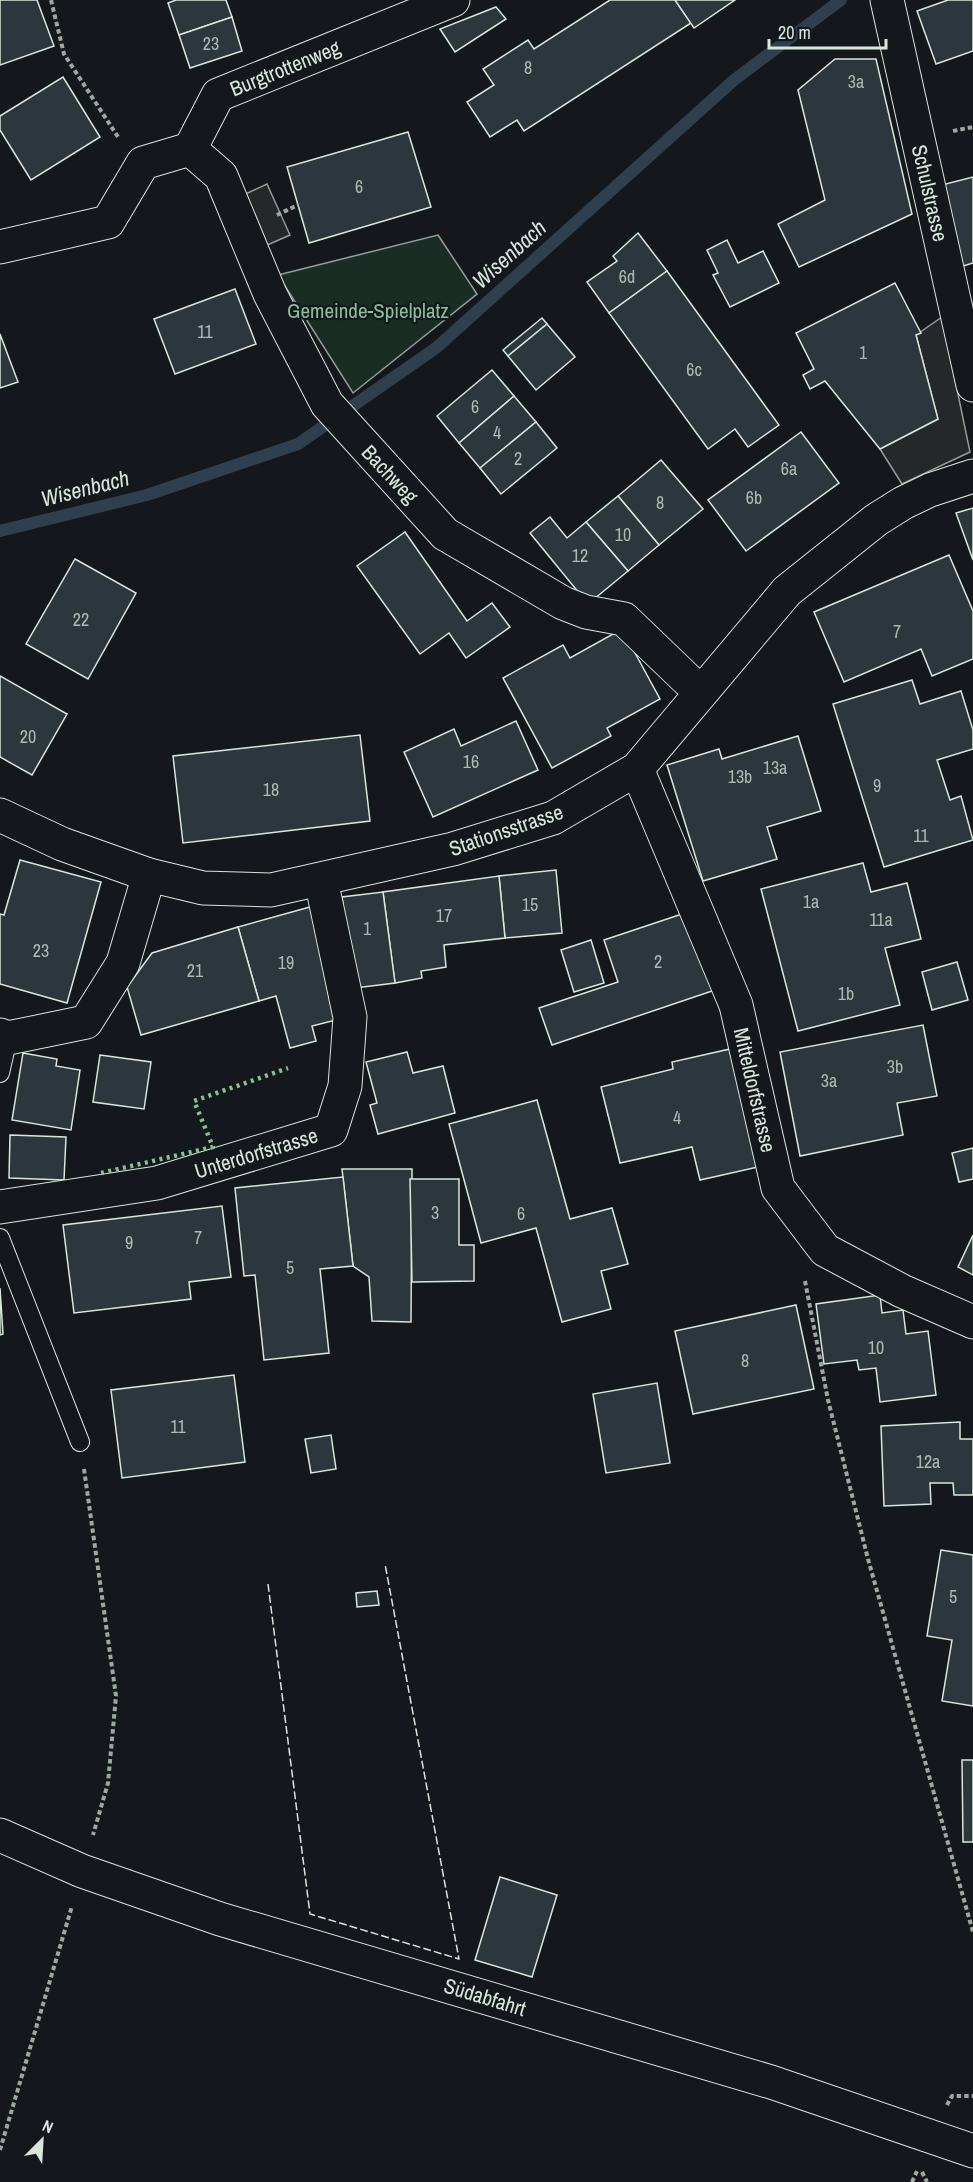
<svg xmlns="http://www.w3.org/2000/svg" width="973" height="2182" font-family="'Archivo Narrow',sans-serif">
<rect width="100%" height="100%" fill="#14181c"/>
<path fill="#1a2d24" stroke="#939e99" stroke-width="1.5" d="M438 235 477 294 353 393 278 275Z"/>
<g fill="#24282b" stroke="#939e99" stroke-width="1.5">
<path d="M267 184 290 235 265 246 241 196Z"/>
<path d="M942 317 970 452 902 484 880 449 938 419 916 335Z"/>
</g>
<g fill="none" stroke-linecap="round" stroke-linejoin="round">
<path stroke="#2f3f4d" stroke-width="12" d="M0 531 147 495 298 444 436 348 734 80 841 0"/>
</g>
<g fill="#2c363c" stroke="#d8e6dc" stroke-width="1.5">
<path d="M0 0H37L54 46 0 65Z"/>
<path d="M176 0H226L232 17 179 35 168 3Z"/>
<path d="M610 0H675L691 23 524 131 517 120 490 137 467 102 494 85 483 69 528 40 534 49Z"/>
<path d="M675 0H735L694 28Z"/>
<path d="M948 0H973V51L936 64 917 11Z"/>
<path d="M496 7 506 19 455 52 440 29Z"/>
<path d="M232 17 242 51 190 68 179 35Z"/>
<path d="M835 59H876L912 214 799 267 778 224 825 200 798 90Z"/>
<path d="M63 77 100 137 31 180 0 130V116Z"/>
<path d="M408 132 431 207 309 243 287 167Z"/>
<path d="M973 177V263L960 267 938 186Z"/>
<path d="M638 233 667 271 609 313 587 282 617 261 613 256Z"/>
<path d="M727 240 738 263 763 251 779 283 730 307 713 275 718 273 707 250Z"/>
<path d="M667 271 779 425 748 447 735 429 708 449 609 313Z"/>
<path d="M895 283 921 333 916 335 938 419 880 449 825 381 810 389 803 375 814 369 796 333Z"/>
<path d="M235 289 256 344 175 374 154 319Z"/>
<path d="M542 318 547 324 508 356 503 350Z"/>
<path d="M547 324 575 357 536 390 508 356Z"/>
<path d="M0 334 18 382 0 388Z"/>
<path d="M492 370 514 396 459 443 437 416Z"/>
<path d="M514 396 536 422 480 468 459 443Z"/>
<path d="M536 422 557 448 501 494 480 468Z"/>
<path d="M801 432 839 483 746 551 708 500Z"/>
<path d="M661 460 703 509 659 545 618 496Z"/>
<path d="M618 496 659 545 628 571 586 522Z"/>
<path d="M973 508V560L956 513Z"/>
<path d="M550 517 567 538 586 522 628 571 588 604 530 533Z"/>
<path d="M405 532 467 621 492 603 510 627 466 658 449 633 420 654 357 566Z"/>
<path d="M949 555 973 611V659L932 676 921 649 844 682 814 612Z"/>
<path d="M75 559 136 593 88 679 26 644Z"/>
<path d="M622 629 660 699 607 728 611 736 552 768 503 678 563 645 570 658Z"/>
<path d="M0 676 67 714 32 775 0 757Z"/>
<path d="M912 680 920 704 961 691 973 730V749L937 760 950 800 961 796 973 840 884 867 833 704Z"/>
<path d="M516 721 538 770 433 817 404 752 454 729 461 746Z"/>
<path d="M360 735 370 821 183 843 173 756Z"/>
<path d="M798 736 821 811 767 827 777 859 703 881 667 765 719 749 722 759Z"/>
<path d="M20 860 101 882 67 1003 0 984V914L4 915Z"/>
<path d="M863 863 871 892 907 883 921 939 885 948 900 1005 798 1031 761 889Z"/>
<path d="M556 870 562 933 505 938 499 876Z"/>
<path d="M499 876 505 938 444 945 446 967 421 971 422 978 395 983 383 892Z"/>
<path d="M383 892 395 983 355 988 342 897Z"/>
<path d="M310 907 340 1019 312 1026 316 1041 290 1048 276 996 259 1001 238 927Z"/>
<path d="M688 912 715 990 552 1045 539 1008 618 982 604 940Z"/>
<path d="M238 927 259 1001 141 1035 127 987 152 953Z"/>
<path d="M591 940 604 983 574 992 561 950Z"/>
<path d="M957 962 968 1000 932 1010 922 972Z"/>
<path d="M923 1025 937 1096 897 1103 903 1135 800 1156 780 1052Z"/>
<path d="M730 1049 758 1167 700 1180 692 1147 620 1163 601 1087 673 1069 672 1062Z"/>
<path d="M407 1052 413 1073 443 1066 455 1113 378 1134 370 1105 377 1103 366 1062Z"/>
<path d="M23 1053 57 1059 56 1066 80 1070 71 1130 12 1120Z"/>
<path d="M100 1055 151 1062 144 1109 93 1102Z"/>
<path d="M537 1100 570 1219 612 1208 628 1264 601 1271 611 1309 562 1322 536 1228 481 1243 449 1124Z"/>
<path d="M10 1135 66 1137 64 1180 9 1178Z"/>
<path d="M973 1148V1179L959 1182 952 1153Z"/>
<path d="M342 1169H412L411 1322 372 1321 369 1277 353 1266Z"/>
<path d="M343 1177 353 1266 320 1269 329 1353 264 1360 255 1275 244 1276 235 1188Z"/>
<path d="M410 1179H459V1245H474V1281L412 1282Z"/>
<path d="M222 1206 231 1277 189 1282 191 1299 74 1313 63 1225Z"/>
<path d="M973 1235V1275L958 1267Z"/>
<path d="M0 1288 3 1334 0 1335Z"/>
<path d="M880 1295 882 1313 903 1310 906 1334 928 1331 936 1395 880 1402 876 1368 859 1370 857 1360 824 1364 816 1304Z"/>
<path d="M796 1305 814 1389 693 1414 675 1331Z"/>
<path d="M234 1375 245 1462 122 1478 111 1390Z"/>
<path d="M657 1383 670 1463 606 1473 593 1394Z"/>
<path d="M960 1422V1439H973V1495H954L953 1483H930L931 1504 884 1506 881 1426Z"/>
<path d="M331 1435 336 1469 311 1473 305 1439Z"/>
<path d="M941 1550 973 1555V1706L942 1701 952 1640 927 1636Z"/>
<path d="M377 1591 379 1605 357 1607 356 1593Z"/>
<path d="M962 1760H973V1842H963Z"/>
<path d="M500 1877 557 1895 532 1977 475 1960Z"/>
</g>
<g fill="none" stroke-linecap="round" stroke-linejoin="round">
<g stroke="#d8e6dc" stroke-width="20">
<g id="lane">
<path d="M0 1073 8 1038"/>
<path d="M0 1238 80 1442"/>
</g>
</g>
<g stroke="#d8e6dc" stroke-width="35">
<g id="street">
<path d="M887 0 973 385"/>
<path d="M190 149 221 176 270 294 327 404 445 534 563 603 586 612 624 619 700 692"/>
<path d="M0 247 108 222 143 163 190 149 218 95 453 0"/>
<path d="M637 769 736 1005 778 1188 825 1250 902 1291 973 1322"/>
<path d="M0 1035 8 1038 86 1022 123 963 149 875"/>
<path d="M0 1207 157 1183 331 1130 345 1086 350 1017 321 880"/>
</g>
</g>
<g stroke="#d8e6dc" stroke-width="35">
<g id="secondary">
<path d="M0 815 62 844 149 875 203 888 271 890 453 849 553 818 637 769 787 591 876 520 903 503 930 490 973 476"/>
<path d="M0 1835 82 1871 220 1919 771 2082 973 2151"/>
</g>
</g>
<g stroke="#9da8a2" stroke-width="4" stroke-dasharray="4.5 3" stroke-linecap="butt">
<path d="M51 0 64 54 118 137"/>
<path d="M953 131 973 127"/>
<path d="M277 215 298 205"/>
<path d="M805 1281 828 1400 868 1559 973 1932"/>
<path d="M84 1469 116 1696 108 1783 93 1835"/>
<path d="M947 2105 952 2096H973"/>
<path d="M0 2150 72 1906"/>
<path d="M922 2172 927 2182"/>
<path d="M912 2182 918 2169"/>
</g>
<use href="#lane" stroke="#14181c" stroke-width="18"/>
<use href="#street" stroke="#14181c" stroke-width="33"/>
<use href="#secondary" stroke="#14181c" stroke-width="33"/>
<path stroke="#8ac095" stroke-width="4.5" stroke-dasharray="3 4.5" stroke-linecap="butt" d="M101 1173 213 1147 194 1101 288 1068"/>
<path stroke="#d8e6dc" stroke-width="1.5" stroke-dasharray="8 3" stroke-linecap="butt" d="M268 1584 310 1914 459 1959 385 1564"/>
</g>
<g text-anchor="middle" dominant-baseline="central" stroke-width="4.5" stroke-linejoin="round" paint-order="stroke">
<g font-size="18" fill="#adbab4">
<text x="211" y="43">23</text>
<text x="528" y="67">8</text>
<text x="856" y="81">3a</text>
<text x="359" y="186">6</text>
<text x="627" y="276">6d</text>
<text x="205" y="331">11</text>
<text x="863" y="352">1</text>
<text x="694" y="369">6c</text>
<text x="475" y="406">6</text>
<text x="497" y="432">4</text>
<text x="518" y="458">2</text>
<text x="789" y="468">6a</text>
<text x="754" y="497">6b</text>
<text x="660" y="502">8</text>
<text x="623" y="534">10</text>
<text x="580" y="555">12</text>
<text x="81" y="619">22</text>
<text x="897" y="631">7</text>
<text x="28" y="736">20</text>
<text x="471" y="761">16</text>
<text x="775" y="767">13a</text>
<text x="740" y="776">13b</text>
<text x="877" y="785">9</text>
<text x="271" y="789">18</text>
<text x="921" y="835">11</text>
<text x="811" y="901">1a</text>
<text x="530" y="904">15</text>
<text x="444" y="915">17</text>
<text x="881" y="919">11a</text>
<text x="367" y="928">1</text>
<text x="41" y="950">23</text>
<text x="658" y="961">2</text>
<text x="286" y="962">19</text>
<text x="195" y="970">21</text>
<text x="846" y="993">1b</text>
<text x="895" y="1066">3b</text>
<text x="829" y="1080">3a</text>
<text x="677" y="1117">4</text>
<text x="435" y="1212">3</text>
<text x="521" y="1213">6</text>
<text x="198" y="1237">7</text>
<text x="129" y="1242">9</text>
<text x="290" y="1267">5</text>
<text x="876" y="1347">10</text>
<text x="745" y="1360">8</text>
<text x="178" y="1426">11</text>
<text x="928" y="1461">12a</text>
<text x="953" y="1596">5</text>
</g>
<g font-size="21" fill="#d8e6dc" stroke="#14181c">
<text transform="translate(285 68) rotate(-22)">Burgtrottenweg</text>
<text transform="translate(930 193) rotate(77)">Schulstrasse</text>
<text transform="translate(390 474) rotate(47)">Bachweg</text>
<text transform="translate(506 830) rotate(-19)">Stationsstrasse</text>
<text transform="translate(755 1090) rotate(77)">Mitteldorfstrasse</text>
<text transform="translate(256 1153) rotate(-17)">Unterdorfstrasse</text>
<text transform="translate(485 1997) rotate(17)">Südabfahrt</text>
</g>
<g font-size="21" fill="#8ac095" stroke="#14181c">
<text x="368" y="310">Gemeinde-Spielplatz</text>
</g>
<g font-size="22" font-style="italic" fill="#d8e6dc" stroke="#14181c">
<text transform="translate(509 254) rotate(-42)">Wisenbach</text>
<text transform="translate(85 488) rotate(-14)">Wisenbach</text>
</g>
</g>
<g transform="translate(42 2140) rotate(24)" stroke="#14181c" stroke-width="4.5" paint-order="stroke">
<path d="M0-4.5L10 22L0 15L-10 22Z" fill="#d8e6dc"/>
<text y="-9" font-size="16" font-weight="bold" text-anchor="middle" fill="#d8e6dc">N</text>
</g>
<path d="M769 39v9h117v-9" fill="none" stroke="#d8e6dc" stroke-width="3"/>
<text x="778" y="39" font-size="18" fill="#d8e6dc" stroke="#14181c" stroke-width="4.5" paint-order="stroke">20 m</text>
</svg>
